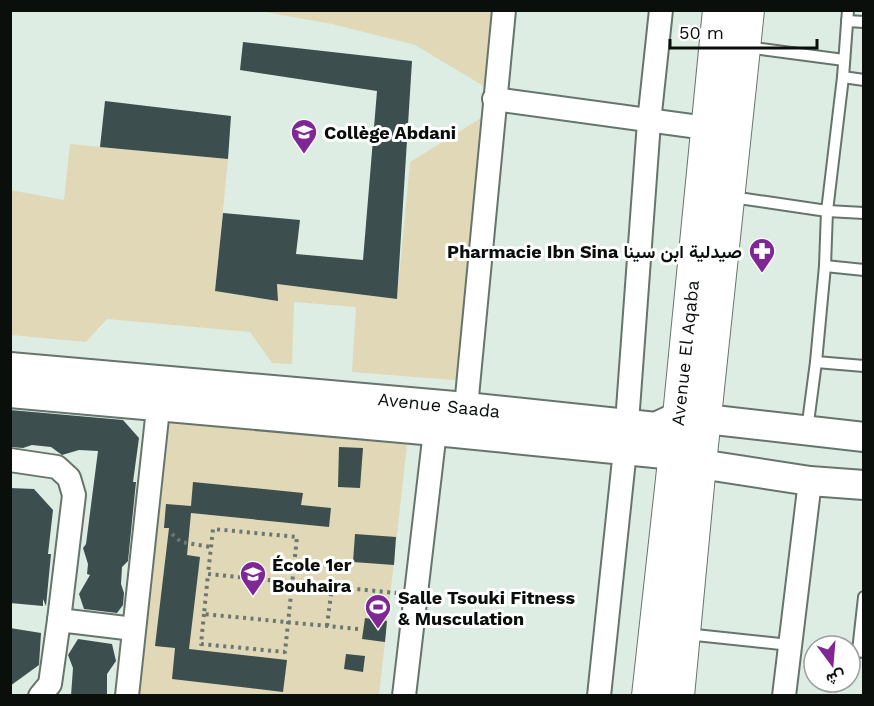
<svg xmlns="http://www.w3.org/2000/svg" width="874" height="706" font-family="'Work Sans',Vazirmatn,sans-serif">
<rect width="100%" height="100%" fill="#ddede4"/>
<g fill="#e0d8b7">
<path d="M260 11H501L492 91 415 45 332 24Z"/>
<path d="M486 115 466 381 352 372 356 307 294 302 292 364 272 363 250 332 107 319 86 342 11 335 10 190 64 200 70 144 228 159 215 291 278 301 277 284 397 299 410 162Z"/>
<path d="M170 420 407 445 379 695 137 696Z"/>
</g>
<g fill="#3c4e4d">
<path d="M243 42 412 61 397 299 277 284 278 301 215 291 223 213 300 220 296 254 363 260 377 91 240 70Z"/>
<path d="M105 101 231 116 228 159 100 147Z"/>
<path d="M10 410 123 420 139 438 133 482H136L128 561 122 567 121 584 124 593 123 605 117 613 84 609 79 594 90 575 87 574 88 564 83 548 86 544 98 451 79 450 62 455 51 447 32 445 23 448 11 447Z"/>
<path d="M339 447 363 448 360 488 338 487Z"/>
<path d="M193 482 303 493 301 505 331 508 329 527 191 513 187 555 200 557 189 649 287 660 283 692 172 679 175 648 155 646 169 528H164L166 504 191 506Z"/>
<path d="M10 488 34 489 53 510 48 554H51L46 606 43 599V606L10 603Z"/>
<path d="M355 534 396 537 394 565 353 562Z"/>
<path d="M365 618 387 621 385 642 362 639Z"/>
<path d="M10 628 41 633 39 665 10 686Z"/>
<path d="M78 639 112 644 116 661 107 674V696H71L73 668 68 655Z"/>
<path d="M346 654 365 656 363 672 344 669Z"/>
</g>
<g fill="none" stroke-linecap="round" stroke-linejoin="round">
<g stroke="#66756c" stroke-width="14">
<g id="service">
<path d="M847 21 864 22"/>
<path d="M746 47 844 60"/>
<path d="M843 77 864 80"/>
<path d="M732 197 827 211 864 213"/>
<path d="M825 266 864 270"/>
<path d="M816 362 864 366"/>
<path d="M807 430 816 362 825 266 827 211 843 77 848 10"/>
<path d="M864 597 858 651 864 652"/>
<path d="M686 634 790 645"/>
</g>
</g>
<g stroke="#66756c" stroke-width="26">
<g id="minor">
<path d="M494 99 706 128"/>
<path d="M10 460 57 467 69 478 74 495 59 620"/>
<path d="M40 696 50 684 59 620 134 629"/>
<path d="M127 696 160 390"/>
<path d="M404 696 435 431 466 407 504 10"/>
<path d="M599 696 625 450 649 122 661 10"/>
<path d="M784 696 810 481"/>
</g>
</g>
<g stroke="#66756c" stroke-width="32">
<g id="tertiary">
<path d="M10 367 466 407 656 427 679 416 864 437"/>
<path d="M10 393 435 431 674 455 700 464 810 481 864 485"/>
</g>
</g>
<g stroke="#66756c" stroke-width="34">
<g id="secondary">
<path d="M648 696 679 416 719 10"/>
<path d="M678 696 700 464 748 10"/>
</g>
</g>
<g stroke="#6d7771" stroke-width="4" stroke-dasharray="3 4.5" stroke-linecap="butt">
<path d="M172 534 181 542 211 547"/>
<path d="M204 614 201 644 285 652 297 537 213 529 208 574"/>
<path d="M327 626 332 586"/>
<path d="M358 629 204 614 208 574 396 593"/>
</g>
<use href="#service" stroke="#fff" stroke-width="10"/>
<use href="#minor" stroke="#fff" stroke-width="22"/>
<use href="#tertiary" stroke="#fff" stroke-width="28"/>
<use href="#secondary" stroke="#fff" stroke-width="32"/>
</g>
<defs>
<g id="school-pin" transform="scale(1.35)"><path d="M0 17L-7.5 6A9.5 9.5 0 1 1 7.5 6Z" fill="#7e2795" stroke="#fff"/><path d="M0-5L7-2L0 1L-7-2ZM-4 1L0 2.5L4 1V4Q0 6-4 4Z" fill="#fff"/></g>
<g id="pharmacy-pin" transform="scale(1.35)"><path d="M0 17L-7.5 6A9.5 9.5 0 1 1 7.5 6Z" fill="#7e2795" stroke="#fff"/><path d="M-2-6h4v4h4v4h-4v4h-4v-4h-4v-4h4Z" fill="#fff"/></g>
<g id="stadium-pin" transform="scale(1.35)"><path d="M0 17L-7.5 6A9.5 9.5 0 1 1 7.5 6Z" fill="#7e2795" stroke="#fff"/><path d="M0-5a6.5 5 0 1 0 0 10a6.5 5 0 1 0 0-10ZM-3.5-1.8h7v3.6h-7Z" fill="#fff"/></g>
</defs>
<g fill-rule="evenodd">
<use href="#school-pin" x="304" y="132"/>
<use href="#pharmacy-pin" x="762" y="251"/>
<use href="#school-pin" x="253" y="574"/>
<use href="#stadium-pin" x="378" y="607"/>
</g>
<g text-anchor="middle" dominant-baseline="central" stroke-width="6" stroke-linejoin="round" paint-order="stroke">
<g font-size="18" font-weight="bold" fill="#0a0f0c" stroke="#fff" text-anchor="start">
<text x="324" y="132">Collège Abdani</text>
<text x="742" y="251" text-anchor="end">Pharmacie Ibn Sina صيدلية ابن سينا</text>
<text x="272" y="564">École 1er<tspan x="272" dy="21">Bouhaira</tspan></text>
<text x="398" y="597">Salle Tsouki Fitness<tspan x="398" dy="21">&amp; Musculation</tspan></text>
</g>
<g font-size="18" fill="#0a0f0c" stroke="#fff">
<text transform="translate(685 353) rotate(-84)">Avenue El Aqaba</text>
<text transform="translate(439 405) rotate(6)">Avenue Saada</text>
</g>
</g>
<rect width="874" height="706" fill="none" stroke="#0a0f0c" stroke-width="24"/>
<g transform="translate(832 664) rotate(164)"><circle r="28" fill="#ffffff" stroke="#9d9f9e" stroke-width="1.5"/>
<path d="M0-4.5L10 22L0 15L-10 22Z" fill="#7e2795"/>
<text y="-9" font-size="16" font-weight="bold" text-anchor="middle" fill="#0a0f0c">ش</text>
</g>
<path d="M670 39v9h147v-9" fill="none" stroke="#0a0f0c" stroke-width="3"/>
<text x="679" y="39" font-size="18" fill="#0a0f0c" stroke="#ffffff" stroke-width="4.5" paint-order="stroke">50 m</text>
</svg>
